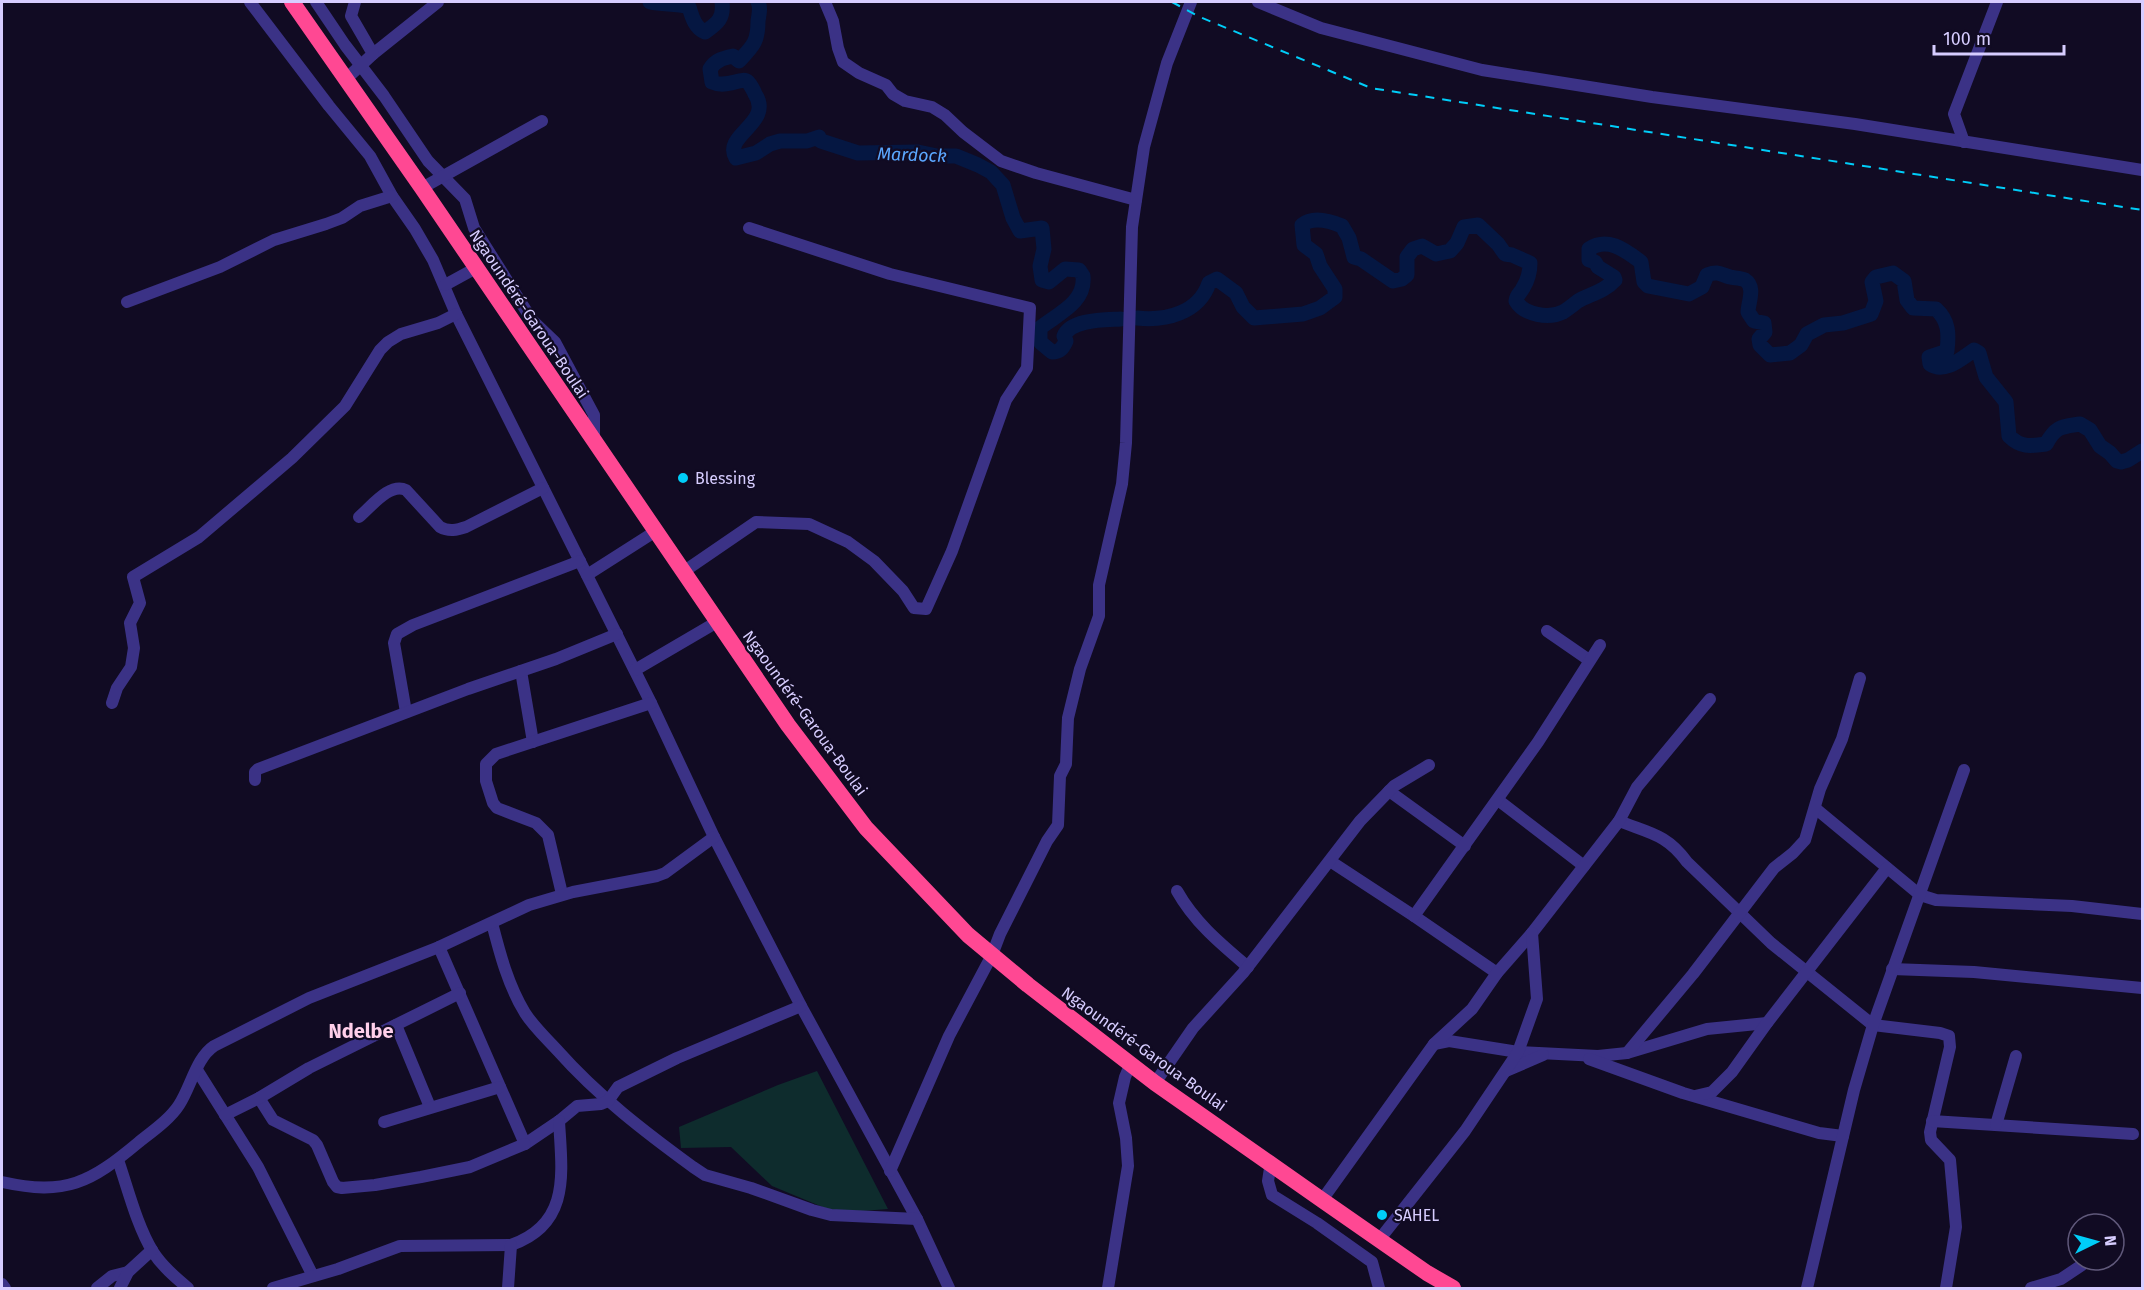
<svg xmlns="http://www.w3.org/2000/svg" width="2144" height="1290" font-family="'Fira Sans',sans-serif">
<rect width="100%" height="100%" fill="#110b23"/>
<path fill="#0e2c2d" d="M817 1071 888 1209 837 1213 772 1186 731 1147 681 1148 679 1127 778 1085Z"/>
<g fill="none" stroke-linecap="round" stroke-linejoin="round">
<g stroke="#051742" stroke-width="15">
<path d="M650 2C664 5 676 3 689 7 692 17 695 28 705 32 718 23 724 18 722 2"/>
<path d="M758 2C761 8 759 14 758 21 758 42 753 46 739 61L733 56C724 58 715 60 710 69L712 82C727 89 742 76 748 82 750 84 754 91 755 94 774 123 722 135 736 158L756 153 770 144 780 141H807L819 137 818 139 821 141 858 153 918 152 937 156H956L978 165 991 172 1003 185 1013 218 1020 231 1042 228 1044 249 1040 266 1042 280 1049 282 1065 269 1079 270 1083 276C1086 303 1057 314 1040 328V342L1052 352C1060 352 1063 348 1066 341L1064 336C1071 319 1105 320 1121 319"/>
<path d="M1137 318C1166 321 1199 313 1209 283L1217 279 1236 293 1243 307 1254 318 1303 314 1320 308 1335 297V289L1320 266 1316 254 1304 245 1302 225C1313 216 1330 221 1342 226L1349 238 1354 257 1361 259 1393 281 1402 279 1407 275V257L1413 249 1422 246 1436 254 1450 251 1457 243 1464 227 1478 225 1498 244 1505 254 1512 255 1530 263C1530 272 1528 280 1523 288 1520 294 1517 294 1516 301 1524 315 1549 319 1563 312 1568 309 1573 305 1578 301 1591 294 1605 291 1615 280L1614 277 1598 267 1595 262 1589 260V249C1608 236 1626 251 1641 262L1644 282 1648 286 1689 294 1702 287 1707 275C1718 271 1720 274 1730 277 1734 278 1741 278 1745 280 1756 287 1748 303 1748 312L1754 321 1764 323 1765 332 1759 339 1760 345 1770 355 1790 353 1801 345 1807 334 1824 325 1843 323 1871 314 1876 301 1872 282 1876 277 1893 273 1904 281 1907 300 1913 308 1936 309C1949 321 1949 334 1947 351L1929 357 1930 364C1945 374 1962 358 1974 350L1979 353 1986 377 2006 402 2009 436C2021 448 2031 446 2046 444 2056 426 2061 427 2080 424L2090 430 2100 446 2110 453 2117 461 2121 462 2128 460 2142 451"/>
</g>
<g stroke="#3b3286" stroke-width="12">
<path d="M250 2 329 106 370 156 392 196 415 229 433 260 456 314 651 703 714 837 801 1006 917 1219 949 1288"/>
<path d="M316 2 345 45 384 96 428 161 465 199 474 228 532 320 555 342 594 415V440"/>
<path d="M825 2 833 21 838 48 843 62 859 73 886 85 893 94 905 101 932 107 945 115 963 132 1001 161 1036 173 1136 200"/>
<path d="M1258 2 1321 28 1482 70 1652 97 1855 124 2142 170"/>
<path d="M373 54 438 2"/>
<path d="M346 79 373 54 351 16 355 2"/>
<path d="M1964 142 1954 114 1997 2"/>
<path d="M422 188 542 121"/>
<path d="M445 285 476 268"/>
<path d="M127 302 220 267 274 240 326 224 342 218 360 206 392 196"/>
<path d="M359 517C371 507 390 482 406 490L440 527C449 532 457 530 466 527L543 488"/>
<path d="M683 572 756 522 809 524 848 542 874 561 903 591 914 608 926 609 952 551 1006 400 1027 368 1030 308 890 274 749 228"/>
<path d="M587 575 656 531"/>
<path d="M1547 631 1589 660"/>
<path d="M635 670 717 622"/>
<path d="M521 671 533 742"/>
<path d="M112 703 117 688 131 667 134 648 130 623 140 603 133 577 199 537 292 458 345 406 380 350 388 342 401 334 438 323 456 314"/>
<path d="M406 712 394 643 397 634 413 625 580 561"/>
<path d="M255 780V772L258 769 468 689 556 659 617 634"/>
<path d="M1389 791 1465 846"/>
<path d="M1498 800 1584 866"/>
<path d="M1815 808 1920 895 1936 900 2072 906 2142 914"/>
<path d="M1619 821C1649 833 1667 834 1687 862L1771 943 1873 1025 1940 1033 1949 1036 1950 1047 1930 1132 1931 1140 1950 1160 1956 1227 1946 1288"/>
<path d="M1330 861 1414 916 1497 973"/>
<path d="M1177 891C1195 923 1221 944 1248 967"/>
<path d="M562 894 548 835 536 823 497 808 493 803 486 781V764L496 754 651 703"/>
<path d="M1414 916 1538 742 1600 645"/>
<path d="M492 923C500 954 508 985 525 1013 534 1027 547 1039 558 1051 598 1096 645 1132 693 1167L705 1175 751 1188 812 1210 831 1215 917 1219"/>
<path d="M439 947 525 1144 559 1121 577 1106 601 1104 608 1101 618 1087 677 1058 801 1006"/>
<path d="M1892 969 1974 972 2142 988"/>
<path d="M396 1025 430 1107"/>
<path d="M1434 1044 1449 1041 1518 1052 1598 1056 1627 1053 1707 1029 1767 1023"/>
<path d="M1627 1053 1693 974 1774 868 1793 853 1805 840 1820 789 1842 739 1860 678"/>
<path d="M1589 1059 1683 1093 1819 1133 1843 1136"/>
<path d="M197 1070 258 1167 313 1276"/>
<path d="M1506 1071 1543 1055"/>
<path d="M1155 1083 1193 1028 1243 973 1360 821 1394 786 1429 765"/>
<path d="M1695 1096 1712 1092 1732 1072 1767 1023 1887 868"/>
<path d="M259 1098 273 1120 313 1140 317 1145 333 1182 337 1187 342 1188 375 1185 421 1177 470 1167 525 1144"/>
<path d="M225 1115 259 1098 309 1068 460 993"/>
<path d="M1932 1121 2133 1134"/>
<path d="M384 1122 500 1087"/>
<path d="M1996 1125 2016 1056"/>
<path d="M118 1160C128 1189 137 1226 153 1252 162 1266 175 1277 188 1288"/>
<path d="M1271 1162 1268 1181 1272 1195 1317 1223 1372 1262 1379 1288"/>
<path d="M890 1171 949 1036 992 955 1000 934 1047 841 1058 825 1060 776 1066 764 1068 718 1080 669 1099 616V585L1122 484 1126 443 1132 227 1144 147 1167 63 1191 2"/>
<path d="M2 1182C66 1196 90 1183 139 1142 153 1131 170 1119 179 1105 191 1087 196 1058 214 1046L309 998 439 947 529 905 573 892 657 876 665 873 714 837"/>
<path d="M1322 1200 1434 1044 1472 1009 1497 973 1532 933 1619 821 1637 787 1710 699"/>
<path d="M1379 1240 1465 1131 1518 1052 1537 999 1532 933"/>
<path d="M2 1284 5 1288"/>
<path d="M97 1288 112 1276 128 1272"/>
<path d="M120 1288 128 1272 152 1250"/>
<path d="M273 1288 338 1269 400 1246 511 1245C571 1224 562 1173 559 1121"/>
<path d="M508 1288 511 1245"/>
<path d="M1108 1288 1128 1166 1126 1138 1119 1103 1125 1077 1131 1063"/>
<path d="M1807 1288 1854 1090 1873 1025 1964 770"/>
<path d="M2031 1288 2061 1279 2082 1265"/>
</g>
<path stroke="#ff4893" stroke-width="16" d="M292 2 422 188 788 725 866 828 968 935 1028 985 1155 1083 1322 1200 1427 1273 1453 1288"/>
<path stroke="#00cdf8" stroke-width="2" stroke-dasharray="9 8" stroke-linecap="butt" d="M1172 2 1200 17 1371 88 2142 210"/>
</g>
<g fill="#00cdf8" stroke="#110b23" stroke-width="2">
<circle cx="683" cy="478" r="6"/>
<circle cx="1382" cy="1215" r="6"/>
</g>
<g text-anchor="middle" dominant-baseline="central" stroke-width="4.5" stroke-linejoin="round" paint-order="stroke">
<g font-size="16" fill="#d7cdff" stroke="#110b23">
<text transform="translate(529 314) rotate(56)">Ngaoundéré-Garoua-Boulai</text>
<text transform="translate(805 713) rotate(54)">Ngaoundéré-Garoua-Boulai</text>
<text transform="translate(1144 1049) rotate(36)">Ngaoundéré-Garoua-Boulai</text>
</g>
<g font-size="16" fill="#d7cdff" stroke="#110b23" text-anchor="start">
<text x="695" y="478">Blessing</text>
<text x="1394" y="1215">SAHEL</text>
</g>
<g font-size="18" font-style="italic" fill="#5ba7ff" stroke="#110b23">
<text transform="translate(912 155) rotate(2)">Mardock</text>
</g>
<g font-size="20" font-weight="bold" fill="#ffcfea" stroke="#110b23">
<text x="361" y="1031">Ndelbe</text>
</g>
</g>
<rect width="2144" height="1290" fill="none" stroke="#d7cdff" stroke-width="6"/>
<g transform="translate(2096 1242) rotate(85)"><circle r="28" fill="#110b23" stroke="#60597b" stroke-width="1.5"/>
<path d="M0-4.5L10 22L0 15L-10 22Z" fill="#00cdf8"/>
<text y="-9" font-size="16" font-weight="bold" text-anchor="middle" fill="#d7cdff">N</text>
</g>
<path d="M1934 45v9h130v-9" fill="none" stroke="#d7cdff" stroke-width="3"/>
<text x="1943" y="45" font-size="18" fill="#d7cdff" stroke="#110b23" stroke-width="4.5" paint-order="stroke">100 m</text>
</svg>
